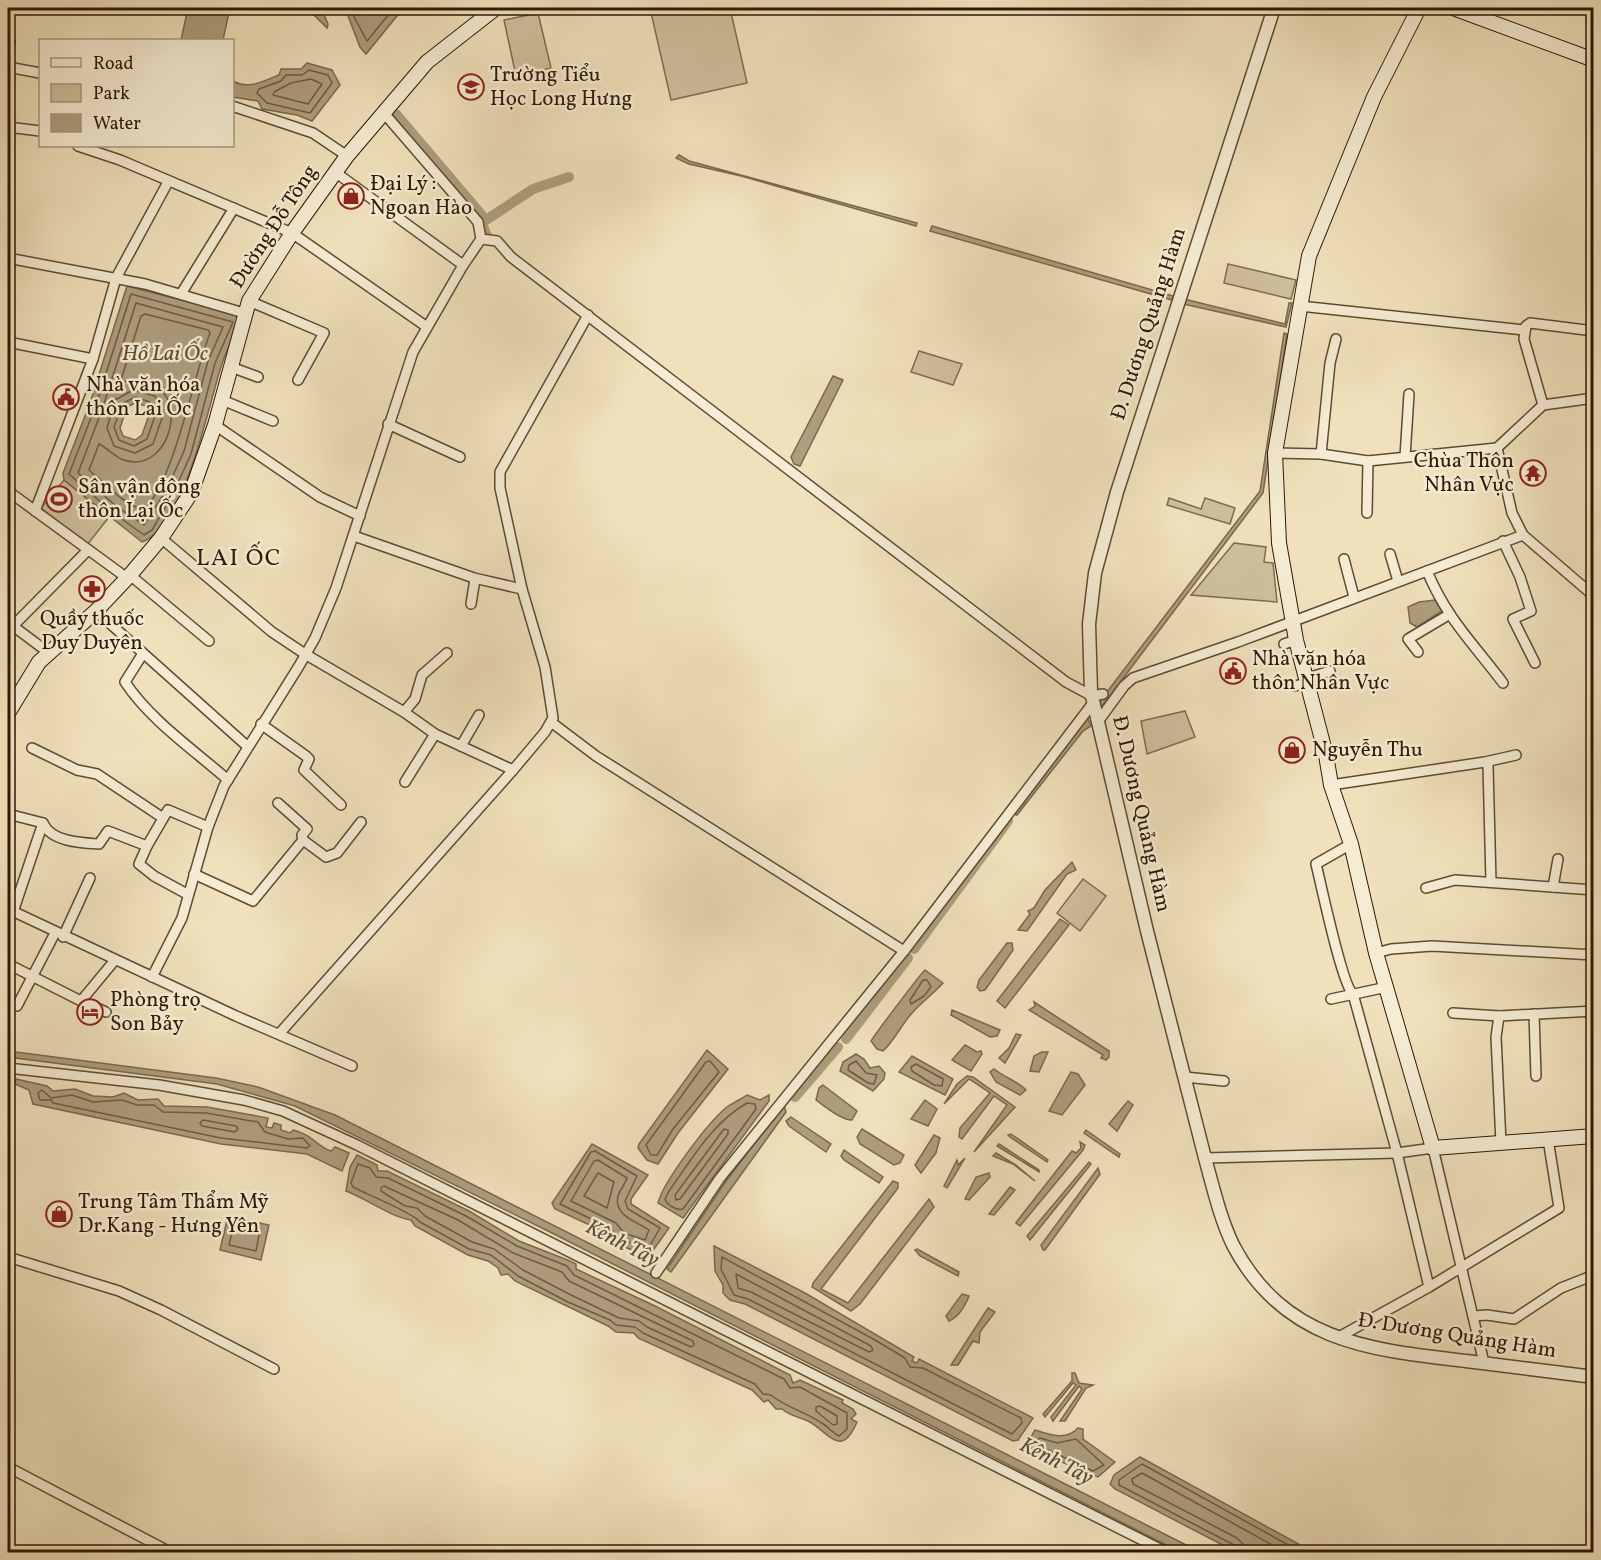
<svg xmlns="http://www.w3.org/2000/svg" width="1601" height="1560" font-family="Vollkorn,serif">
<rect width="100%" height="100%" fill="#f0e1bc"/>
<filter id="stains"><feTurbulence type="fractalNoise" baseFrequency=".00333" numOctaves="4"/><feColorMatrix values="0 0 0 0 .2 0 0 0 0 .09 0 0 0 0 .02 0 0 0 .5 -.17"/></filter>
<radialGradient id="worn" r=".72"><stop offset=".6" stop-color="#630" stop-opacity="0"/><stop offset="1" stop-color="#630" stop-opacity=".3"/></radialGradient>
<g fill="#cfbf9d" stroke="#7e6c51" stroke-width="1.5">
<path d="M650 8H730L747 83 671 100Z"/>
<path d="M538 13 551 68 516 76 504 20Z"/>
<path d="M1228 264 1296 280 1291 299 1224 283Z"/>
<path d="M919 351 962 364 953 385 911 372Z"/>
<path d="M64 480 109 517 87 545 41 508Z"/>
<path d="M1169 498 1201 509 1205 498 1235 508 1230 524 1167 505Z"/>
<path d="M1234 543 1266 547 1264 562 1273 563 1277 602 1191 595Z"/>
<path d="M1185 711 1195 737 1147 754 1141 721Z"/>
<path d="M1083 879 1106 896 1080 931 1057 913Z"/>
</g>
<g fill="#ae9d7e" stroke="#7a684e" stroke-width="1.5" fill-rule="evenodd">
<path d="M188 8H230L223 40H181Z"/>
<path d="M307 8H321L328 24 327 28Z"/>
<path d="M345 8H398L401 11 366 54 360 47Z"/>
<path d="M307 63 332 70 340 85 312 121 297 115 262 109 258 101 233 97V81C248 90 264 81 279 75L281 69H301Z"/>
<path d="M679 155 689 161 917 223 916 226 741 176 689 164 676 158Z"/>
<path d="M932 226 1173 296 1172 300 930 231Z"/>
<path d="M127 286 243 316C237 333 226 349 221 367 208 407 185 526 142 542L64 480 63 473 90 403ZM135 403 146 406 149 415 142 435 135 440 123 436 120 428 127 407Z"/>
<path d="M1184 299 1285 324 1289 303H1292L1286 327 1183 304Z"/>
<path d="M1284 333 1287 334 1263 493 1100 709 1097 705 1260 491Z"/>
<path d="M833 376 843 380 800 466 794 464 791 457Z"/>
<path d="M1435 600 1442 611 1417 627 1410 623 1408 607 1419 602Z"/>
<path d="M1087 717 1091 726 1083 731 1017 815 1014 814Z"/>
<path d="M1072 862 1076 870 1067 874 1027 931 1018 930 1030 914 1028 911 1034 908 1045 890Z"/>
<path d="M1060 919 1069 925 1005 1008 997 1001Z"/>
<path d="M1007 943H1012L1013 950 985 990 980 991 977 987 979 980Z"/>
<path d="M925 970 943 983C933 994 922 1002 912 1013 901 1025 895 1040 883 1051L877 1049 871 1041C873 1037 921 973 925 970Z"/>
<path d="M1034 1002 1109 1051V1057L1106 1060 1101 1058 1103 1055 1029 1010 1035 1006Z"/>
<path d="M952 1010 1000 1030 997 1036 990 1037 951 1015Z"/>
<path d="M1016 1034 1021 1035 1005 1063 999 1058 1009 1048Z"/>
<path d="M965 1045 977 1052 981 1051 982 1054 971 1071 952 1060Z"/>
<path d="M707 1050 728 1069 678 1133 658 1164 647 1160 638 1148 639 1144Z"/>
<path d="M8 1051 216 1078 258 1087 335 1115 1200 1552H1180L556 1235 295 1106 217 1084 8 1057Z"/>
<path d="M1042 1052H1048L1039 1072 1030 1071 1034 1056Z"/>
<path d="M856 1054 864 1059 870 1068 879 1066 885 1073 884 1079 873 1091 840 1071 843 1062Z"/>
<path d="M912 1056 953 1079 945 1095 899 1072Z"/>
<path d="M994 1069C1004 1077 1017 1081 1026 1090L1020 1095 996 1082 990 1072Z"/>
<path d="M1071 1072 1078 1074 1085 1085 1062 1115 1049 1111Z"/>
<path d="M967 1076 973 1077 1015 1107 974 1152 1007 1105 994 1096 962 1139 959 1137 960 1128 990 1093 969 1079 944 1104 957 1084Z"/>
<path d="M16 1079 47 1086 53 1091 75 1089 93 1096 113 1097 124 1093 138 1100 158 1099 164 1106 207 1107 268 1118 266 1127 272 1128 274 1123 281 1125V1130L290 1133 293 1130C312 1134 319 1148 331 1151L335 1147 349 1153 342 1171 307 1154 221 1144 33 1104 29 1090 15 1084Z"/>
<path d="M823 1085 857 1111 852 1120C842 1121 824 1106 816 1100L819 1088Z"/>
<path d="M747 1095 760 1100 769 1095V1101L683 1218 658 1203C663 1182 709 1121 727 1107 733 1103 741 1099 747 1095Z"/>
<path d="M925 1100 937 1109 928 1126 911 1119Z"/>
<path d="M1128 1101 1133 1105 1117 1131 1109 1124Z"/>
<path d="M784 1105 786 1112 671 1272 667 1269 726 1181Z"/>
<path d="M791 1117 831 1144 826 1152 789 1126 786 1121Z"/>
<path d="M862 1129 904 1155 900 1163 894 1165 860 1144 857 1137Z"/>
<path d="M1086 1130 1120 1154 1119 1157 1084 1133Z"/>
<path d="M1011 1134 1048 1160 1047 1162 1010 1137 1008 1135Z"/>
<path d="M934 1135 940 1138 936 1153 921 1173 915 1165Z"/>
<path d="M1080 1142 1085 1145 1083 1150 1020 1226 1016 1223 1018 1220 1072 1151 1076 1153 1081 1148Z"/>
<path d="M592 1144 648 1175 631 1199V1204L669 1228 649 1256 610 1242 609 1234 555 1209 552 1203Z"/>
<path d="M999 1144 1039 1170V1172L1002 1149 997 1146Z"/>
<path d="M844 1150 883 1177 879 1183 844 1160 841 1156Z"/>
<path d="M996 1153 1016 1165 1035 1181 1013 1164 993 1156Z"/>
<path d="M357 1155 377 1165 378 1171H387L469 1211 519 1241 570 1261 576 1264V1269L655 1306 790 1375 793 1383 800 1380 843 1400 842 1403 853 1409 856 1414 851 1419 857 1422C841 1460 829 1432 808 1421 799 1417 790 1416 782 1409H776L768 1400 764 1402 752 1390 638 1338 634 1333 616 1332 608 1326 515 1281 508 1274 501 1275 498 1268 488 1261 468 1255 415 1226 411 1220C393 1218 365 1198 346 1191L350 1167Z"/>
<path d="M965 1158 947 1188 944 1186 957 1160 958 1165Z"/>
<path d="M1089 1162 1091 1164 1030 1240 1027 1236Z"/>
<path d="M1098 1168 1100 1174 1045 1250H1043L1041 1245Z"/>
<path d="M989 1173 990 1177 969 1200 965 1199 976 1177Z"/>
<path d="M893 1181 898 1183V1188L821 1289 848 1303 929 1199 934 1207 860 1304 851 1311 812 1287 813 1283Z"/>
<path d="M1010 1187 1015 1190 994 1215 989 1214Z"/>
<path d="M228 1216 269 1225 261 1260 220 1250Z"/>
<path d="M714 1246 805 1293 914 1357 912 1361 917 1363 919 1359 1033 1418 1018 1440 1013 1441 745 1304 730 1300 723 1293V1285L715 1271Z"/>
<path d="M917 1249 959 1272 958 1276 920 1256 915 1250Z"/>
<path d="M962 1294 969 1296C965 1306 959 1317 949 1321L946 1316Z"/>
<path d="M988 1308 995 1312 980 1332 979 1343 973 1341 958 1365H951Z"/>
<path d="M1072 1373H1075L1079 1383 1093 1385 1086 1388 1065 1421H1060L1082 1389 1079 1386 1053 1421 1051 1417 1076 1385 1073 1383 1045 1417 1043 1414 1072 1381Z"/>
<path d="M1078 1428 1083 1429V1439L1115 1462 1098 1477 1033 1450 1027 1444 1035 1430C1050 1435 1066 1441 1078 1428Z"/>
<path d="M1140 1457 1313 1552H1236L1115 1489 1110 1484 1114 1475Z"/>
</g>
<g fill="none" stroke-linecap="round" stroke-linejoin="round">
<g stroke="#6e5b42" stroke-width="1.5">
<path d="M353 8 354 17 367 41 394 8"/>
<path d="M309 70 328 75 332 83 310 113 267 103 257 93 259 89 281 81 286 75H302Z"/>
<path d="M311 79 322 84 308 104 273 95 274 92 291 83Z"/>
<path d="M131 294 233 322 215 363 191 454 173 494 152 530 144 535 112 512 69 474 96 405Z"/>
<path d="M136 303 223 327 208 361 184 451 166 491 144 525 116 506 78 473 103 407Z"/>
<path d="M145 314 208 330 210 333C194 374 173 487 142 511L121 498 89 470 99 444C111 450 119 463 136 462 166 461 182 414 163 392 150 376 129 386 121 380L141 316Z"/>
<path d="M133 390 155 396 163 415 153 444 135 453 114 446 107 428 115 400Z"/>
<path d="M135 397 150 402 155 416 147 439 134 446 119 440 114 427 122 404Z"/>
<path d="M923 980H927L931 987 924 996 911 1004 910 1000Z"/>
<path d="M710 1061 719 1072 673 1129 657 1155H651L646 1145 706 1062Z"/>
<path d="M856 1061 866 1073 877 1075 874 1084 868 1083 848 1070 849 1065Z"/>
<path d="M916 1064 943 1079 942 1086 934 1085 912 1071 911 1067Z"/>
<path d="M42 1090 51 1098 72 1095 93 1102 122 1100 137 1105H154L163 1112 206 1113 258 1122 265 1132 288 1139 303 1138 310 1146 307 1148 221 1138 53 1103 51 1100H40L38 1093Z"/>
<path d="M747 1103 755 1104 756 1109 683 1209C677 1211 667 1205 665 1199L669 1191C692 1159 712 1123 747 1103Z"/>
<path d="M203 1120 236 1126 238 1129 235 1132 202 1126 200 1123Z"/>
<path d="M724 1129 728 1130V1134L680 1199 676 1200 675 1195Z"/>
<path d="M595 1151 637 1176 625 1201 628 1209 660 1228 648 1249 617 1238 612 1229 560 1204 591 1152Z"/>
<path d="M598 1160 627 1178C625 1185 620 1189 618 1196 613 1215 637 1222 649 1230L645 1240 624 1233 616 1223 571 1201 594 1161Z"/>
<path d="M358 1164 370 1168 376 1177 388 1178 466 1216 517 1246 567 1266 574 1275 784 1379 790 1388 800 1387 847 1413V1429L839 1436C831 1432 828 1426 820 1422 804 1411 785 1407 771 1395L763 1394 755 1384 643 1333 635 1327 616 1325 610 1320 568 1302 518 1276 491 1255 469 1249 420 1222C414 1213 366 1194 353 1187L351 1183Z"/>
<path d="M598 1173 614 1182 607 1208 584 1196Z"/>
<path d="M384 1186 458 1220 513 1253 562 1272 569 1281 693 1341 694 1345 691 1347 647 1327 639 1321 619 1318 571 1295 523 1270 494 1249 472 1242 425 1216 417 1208 405 1206 381 1191V1188Z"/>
<path d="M234 1224 260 1230 256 1251 229 1245Z"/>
<path d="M722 1257 875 1340 905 1358 910 1367 923 1368 1021 1418 1022 1423 1012 1434 748 1299 734 1295 721 1269Z"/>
<path d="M736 1274 871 1346 873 1350 869 1352 751 1292 738 1288Z"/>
<path d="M820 1406 837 1416V1424L833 1425 816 1411V1407Z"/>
<path d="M1040 1438 1057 1443 1076 1439 1104 1465 1093 1471 1037 1445 1035 1441Z"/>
<path d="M1237 1552 1234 1545 1119 1485V1480L1142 1464 1301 1552"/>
<path d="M1245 1552 1243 1544 1237 1538 1133 1484 1132 1479 1142 1473 1285 1552"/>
</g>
<g stroke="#ae9d7e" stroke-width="10">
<path d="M396 114 486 220 533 189 569 177"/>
<path d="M478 214 487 236"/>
<path d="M914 949 1008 821"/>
<path d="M846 1039 908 958"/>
<path d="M795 1097 838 1047"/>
</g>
<g stroke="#5e4b33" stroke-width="12">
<g id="minor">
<path d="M8 48 10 42"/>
<path d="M8 67 40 73"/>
<path d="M232 106 313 133 347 156"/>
<path d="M8 127 40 131"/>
<path d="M78 146 120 160 292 233 427 327"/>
<path d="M335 172 463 265"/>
<path d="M481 239 497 241 511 257 1066 682 1092 696 1103 694"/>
<path d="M8 258 145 284 244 313"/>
<path d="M181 294 234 208"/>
<path d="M249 301 324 333 298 380"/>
<path d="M1300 306 1524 330"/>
<path d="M8 342 93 359"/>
<path d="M231 367 258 377"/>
<path d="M222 400 273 421"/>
<path d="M1543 405 1524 339 1526 326 1530 323 1594 331"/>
<path d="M388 424 460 457"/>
<path d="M215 425 320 497 360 516"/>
<path d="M1497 448 1512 513 1523 535 1594 596"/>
<path d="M1275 453 1321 454 1368 461 1497 448 1543 405 1594 398"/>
<path d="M1321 454 1330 363 1336 339"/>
<path d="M1405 457 1409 394"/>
<path d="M8 491 127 578"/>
<path d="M35 511 93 359 116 278 168 182"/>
<path d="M1367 513 1368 461"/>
<path d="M354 536 474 578 522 589"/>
<path d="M161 538 272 632 305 654 404 712 435 734 513 770"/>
<path d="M1503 541 1520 577 1531 611 1513 619 1535 663"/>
<path d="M1390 554 1398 581"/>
<path d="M1344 559 1354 597"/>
<path d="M1427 571C1447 619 1473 643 1503 683"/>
<path d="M130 575 209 641"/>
<path d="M471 604 475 579"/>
<path d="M96 611 247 746"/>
<path d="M8 625 11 628 88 550"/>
<path d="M13 626 49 653"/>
<path d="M1284 644 1296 640"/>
<path d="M1418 652 1408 639 1450 614"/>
<path d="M142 655 125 682C150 720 194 750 228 780"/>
<path d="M1305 679 1330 671"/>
<path d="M1295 686 1306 683"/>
<path d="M404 712 415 699 422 675 447 653"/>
<path d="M551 722 596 756 904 951"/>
<path d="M1097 723 1124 686 1133 678 1238 642 1523 535"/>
<path d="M261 724 306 756 309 759 304 770 341 805"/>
<path d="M461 746 479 715"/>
<path d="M32 748 77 770 97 774 163 818"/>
<path d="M1485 762 1516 755"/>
<path d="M405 782 435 734"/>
<path d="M1331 785 1485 762 1488 766 1491 882"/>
<path d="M278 803 307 829 302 835 303 840"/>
<path d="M8 814 43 823C51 842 82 843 99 844L108 831 147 846 168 810 208 827"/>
<path d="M1351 844 1316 864C1321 884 1342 985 1353 994L1397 1153 1429 1287"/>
<path d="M147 846 139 864 154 876 187 894"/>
<path d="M194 874 253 901 303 840 326 857 337 853 361 822"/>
<path d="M1553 887 1558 859"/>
<path d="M1426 888 1455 880 1594 890"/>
<path d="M8 909 236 1016 352 1066"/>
<path d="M13 912 43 823"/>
<path d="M63 937 90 878"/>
<path d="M1376 953 1391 949 1432 946 1594 955"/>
<path d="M8 964 81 1001 115 960"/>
<path d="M152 977 182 918 208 827 224 786 299 666 315 638 336 588 413 352 462 267 481 239 478 222 383 112"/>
<path d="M1331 999 1387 987"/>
<path d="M81 1001 106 1012"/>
<path d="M17 1006 55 933"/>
<path d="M1453 1013 1499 1016 1594 1011"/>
<path d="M1534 1014 1536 1076"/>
<path d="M1499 1016 1496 1037 1501 1143"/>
<path d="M279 1034 513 770 545 732 553 718 545 667 522 589 500 488V472L588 315"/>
<path d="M8 1068 159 1085 244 1100 283 1111 357 1145 1164 1551"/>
<path d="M1185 1077 1224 1081"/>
<path d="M1205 1158 1397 1153 1433 1148 1484 1363"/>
<path d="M8 1257 119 1291 161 1310 274 1369"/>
<path d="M656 1273 720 1178 904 951 1093 703"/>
<path d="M1473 1316 1487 1315 1514 1319 1561 1288 1594 1275"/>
<path d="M1337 1338 1429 1287 1559 1208 1548 1139"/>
<path d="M8 1467 170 1552"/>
</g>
</g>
<g stroke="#5e4b33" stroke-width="15">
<path id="tertiary" d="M1274 8 1117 492 1095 573 1089 624 1091 692 1147 931 1205 1158C1213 1187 1220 1218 1233 1245 1284 1342 1370 1350 1466 1361 1509 1366 1551 1372 1594 1377"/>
</g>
<g stroke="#2d1905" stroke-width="16">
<g id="secondary">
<path d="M1419 8 1374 97 1309 256 1275 453 1279 543 1296 640 1326 755 1331 785 1351 844 1376 953 1433 1148 1594 1136"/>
<path d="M1453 8 1594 60"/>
<path d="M8 713 39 662 96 611 130 575 161 538 191 493 215 425 249 301 292 233 347 156 427 62 496 8"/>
</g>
</g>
<use href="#minor" stroke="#f5ecd3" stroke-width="9"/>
<use href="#tertiary" stroke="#f5ecd3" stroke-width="12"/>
<use href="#secondary" stroke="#f5ecd3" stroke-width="14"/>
</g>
<defs>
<g id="school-ring" transform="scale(1.35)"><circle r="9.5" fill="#f5ecd3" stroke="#8f2418" stroke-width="1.5"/><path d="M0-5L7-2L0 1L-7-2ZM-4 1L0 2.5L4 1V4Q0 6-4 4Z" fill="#8f2418"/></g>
<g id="shop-ring" transform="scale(1.35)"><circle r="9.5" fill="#f5ecd3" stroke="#8f2418" stroke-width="1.5"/><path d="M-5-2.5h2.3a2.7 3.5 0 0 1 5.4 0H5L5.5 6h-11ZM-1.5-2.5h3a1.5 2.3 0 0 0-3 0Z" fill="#8f2418"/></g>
<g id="civic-ring" transform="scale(1.35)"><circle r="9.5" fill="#f5ecd3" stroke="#8f2418" stroke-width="1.5"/><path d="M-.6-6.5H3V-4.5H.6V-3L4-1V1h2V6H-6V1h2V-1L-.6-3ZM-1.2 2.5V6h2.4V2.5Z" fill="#8f2418"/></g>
<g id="temple-ring" transform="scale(1.35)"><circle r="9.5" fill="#f5ecd3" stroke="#8f2418" stroke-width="1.5"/><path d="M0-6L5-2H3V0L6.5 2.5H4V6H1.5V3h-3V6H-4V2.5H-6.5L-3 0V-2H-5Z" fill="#8f2418"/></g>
<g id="stadium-ring" transform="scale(1.35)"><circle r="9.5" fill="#f5ecd3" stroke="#8f2418" stroke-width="1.5"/><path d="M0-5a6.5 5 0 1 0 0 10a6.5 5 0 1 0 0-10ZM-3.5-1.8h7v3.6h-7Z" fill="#8f2418"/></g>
<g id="pharmacy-ring" transform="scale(1.35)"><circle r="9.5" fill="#f5ecd3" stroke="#8f2418" stroke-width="1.5"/><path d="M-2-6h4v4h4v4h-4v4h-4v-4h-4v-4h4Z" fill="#8f2418"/></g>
<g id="hotel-ring" transform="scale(1.35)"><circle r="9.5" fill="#f5ecd3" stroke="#8f2418" stroke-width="1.5"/><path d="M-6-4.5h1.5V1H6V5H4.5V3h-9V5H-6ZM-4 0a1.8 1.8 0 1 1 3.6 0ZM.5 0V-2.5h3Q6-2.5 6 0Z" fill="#8f2418"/></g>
</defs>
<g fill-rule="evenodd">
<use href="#school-ring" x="471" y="87"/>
<use href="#shop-ring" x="351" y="196"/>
<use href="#civic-ring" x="66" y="397"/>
<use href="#temple-ring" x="1533" y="473"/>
<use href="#stadium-ring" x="59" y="499"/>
<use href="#pharmacy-ring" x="92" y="589"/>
<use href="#civic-ring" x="1233" y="671"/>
<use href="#shop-ring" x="1292" y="750"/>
<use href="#hotel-ring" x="90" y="1012"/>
<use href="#shop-ring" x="59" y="1214"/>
</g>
<g text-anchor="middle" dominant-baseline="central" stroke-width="5" stroke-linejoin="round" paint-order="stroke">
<g font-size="21" fill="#2d1905" stroke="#f5ecd3" text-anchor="start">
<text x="490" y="75">Trường Tiểu<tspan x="490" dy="24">Học Long Hưng</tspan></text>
<text x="370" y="184">Đại Lý :<tspan x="370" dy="24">Ngoan Hào</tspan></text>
<text x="86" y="385">Nhà văn hóa<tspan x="86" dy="24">thôn Lai Ốc</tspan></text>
<text x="1514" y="461" text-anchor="end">Chùa Thôn<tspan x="1514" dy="24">Nhân Vực</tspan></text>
<text x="78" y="487">Sân vận động<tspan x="78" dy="24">thôn Lại Ốc</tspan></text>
<text x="92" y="619" text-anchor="middle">Quầy thuốc<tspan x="92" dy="24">Duy Duyên</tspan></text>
<text x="1252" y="659">Nhà văn hóa<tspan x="1252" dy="24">thôn Nhân Vực</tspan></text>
<text x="1312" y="750">Nguyễn Thu</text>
<text x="110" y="1000">Phòng trọ<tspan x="110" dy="24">Son Bảy</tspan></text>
<text x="78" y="1202">Trung Tâm Thẩm Mỹ<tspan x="78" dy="24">Dr.Kang - Hưng Yên</tspan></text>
</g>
<g font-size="21" fill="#2d1905" stroke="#f5ecd3">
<text transform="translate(274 227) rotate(-57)">Đường Đỗ Tông</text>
<text transform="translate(1149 324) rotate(-72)">Đ. Dương Quảng Hàm</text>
<text transform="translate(1141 814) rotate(77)">Đ. Dương Quảng Hàm</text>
<text transform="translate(1457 1336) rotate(9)">Đ. Dương Quảng Hàm</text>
</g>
<g font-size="22" font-style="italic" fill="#614e35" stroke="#f5ecd3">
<text x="165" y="354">Hồ Lai Ốc</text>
<text transform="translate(622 1244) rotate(27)">Kênh Tây</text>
<text transform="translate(1056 1462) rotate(27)">Kênh Tây</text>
</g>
<g font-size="24" letter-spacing="1.5" fill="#2d1905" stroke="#f5ecd3">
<text x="239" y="559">LAI ỐC</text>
</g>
</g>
<rect width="1601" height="1560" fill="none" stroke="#f0e1bc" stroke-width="30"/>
<rect x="9" y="9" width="1583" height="1542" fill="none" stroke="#2d1905" stroke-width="3"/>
<rect x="15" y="15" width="1571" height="1530" fill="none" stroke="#2d1905" stroke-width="1.5"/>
<rect x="39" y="39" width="195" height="108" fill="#f5ecd3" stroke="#a59881" stroke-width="1.5"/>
<rect x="51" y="58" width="30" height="9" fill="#f5ecd3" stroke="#a59881" stroke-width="1.5"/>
<text x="93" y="69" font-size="18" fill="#2d1905">Road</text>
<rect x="51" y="84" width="30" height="18" fill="#cfbf9d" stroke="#a59881" stroke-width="1.5"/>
<text x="93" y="99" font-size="18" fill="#2d1905">Park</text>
<rect x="51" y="114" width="30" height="18" fill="#ae9d7e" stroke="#a59881" stroke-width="1.5"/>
<text x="93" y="129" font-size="18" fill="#2d1905">Water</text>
<rect width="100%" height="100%" filter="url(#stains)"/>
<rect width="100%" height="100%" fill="url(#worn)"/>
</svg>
